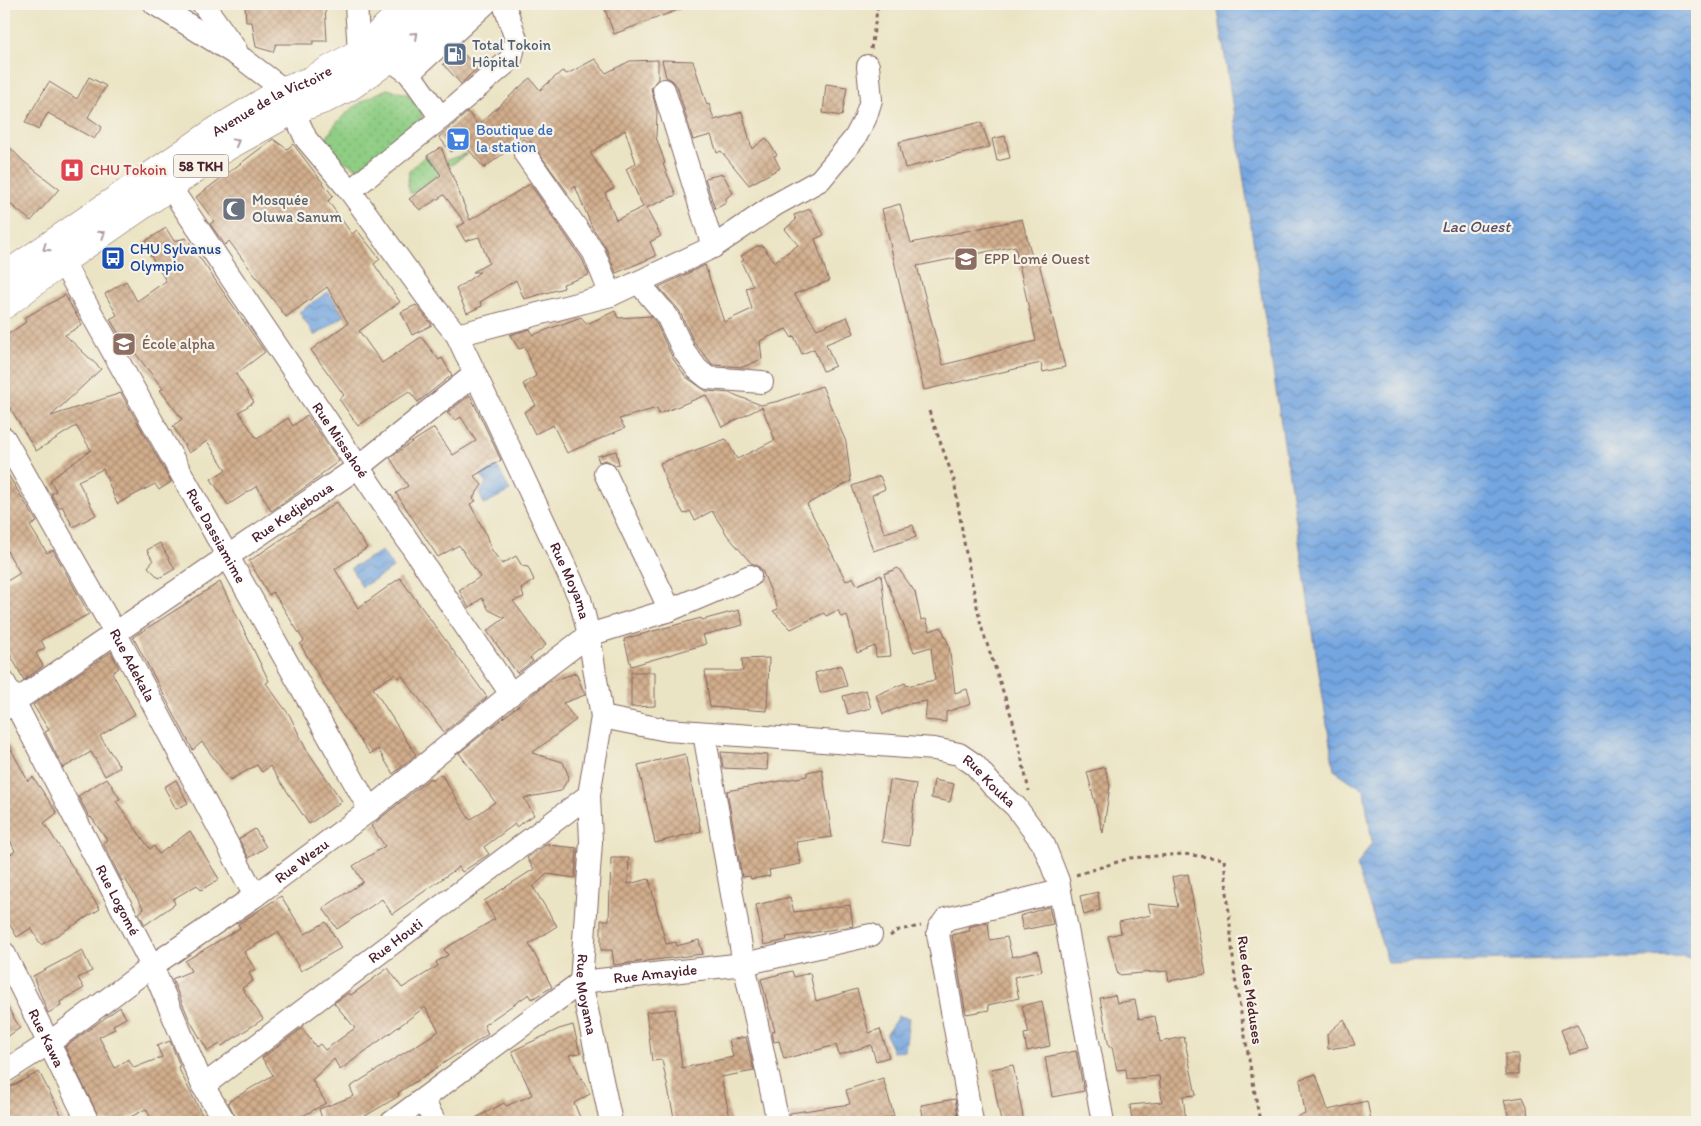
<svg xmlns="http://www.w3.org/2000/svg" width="1701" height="1126" font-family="Itim,sans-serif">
<defs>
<pattern id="grass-dots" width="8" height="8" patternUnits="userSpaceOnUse" patternTransform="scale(1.25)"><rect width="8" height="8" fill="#8fce84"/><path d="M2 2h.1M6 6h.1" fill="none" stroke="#7db072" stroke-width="1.8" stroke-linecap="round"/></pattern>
<pattern id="water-waves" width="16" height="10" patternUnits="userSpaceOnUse" patternTransform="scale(1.25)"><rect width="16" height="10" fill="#74a6e0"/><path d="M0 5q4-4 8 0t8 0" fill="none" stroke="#6187b6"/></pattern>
<pattern id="building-cross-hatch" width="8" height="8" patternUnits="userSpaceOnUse" patternTransform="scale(1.25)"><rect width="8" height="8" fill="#d1ae8c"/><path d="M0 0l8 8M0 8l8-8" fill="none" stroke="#ac8d73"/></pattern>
</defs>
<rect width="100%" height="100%" fill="#f7f3e8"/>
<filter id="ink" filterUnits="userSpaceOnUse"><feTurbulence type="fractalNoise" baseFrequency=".02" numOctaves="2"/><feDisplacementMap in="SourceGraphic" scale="10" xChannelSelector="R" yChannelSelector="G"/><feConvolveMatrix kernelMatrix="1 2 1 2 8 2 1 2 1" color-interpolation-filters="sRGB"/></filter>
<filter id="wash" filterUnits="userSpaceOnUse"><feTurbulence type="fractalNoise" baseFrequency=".0096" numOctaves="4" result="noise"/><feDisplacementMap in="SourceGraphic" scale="20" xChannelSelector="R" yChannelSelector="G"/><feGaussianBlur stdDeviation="1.12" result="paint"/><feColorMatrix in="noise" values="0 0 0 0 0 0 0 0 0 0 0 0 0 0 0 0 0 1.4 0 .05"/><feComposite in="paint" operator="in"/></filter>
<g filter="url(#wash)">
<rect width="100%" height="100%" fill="#ebe4c4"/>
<g fill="url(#grass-dots)" stroke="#6c7658">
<path d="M387 89 415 96 420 103 422 118 419 131 370 168 355 167 339 158 326 140C338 114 362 100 387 89Z"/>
<path d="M468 153 413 193H410L408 185 409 171 426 155 435 168 447 160Z"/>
</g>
<g fill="url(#water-waves)" stroke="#5f6286">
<path d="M1217 4H1697V960L1683 956 1388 963 1357 866 1372 842 1364 790 1334 770Z"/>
<path d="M328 292 344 316 315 336 299 312Z"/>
<path d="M497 466 510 491 484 504 479 493 486 484 481 475Z"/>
<path d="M382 551 393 568 362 587 351 568Z"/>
<path d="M898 1016 909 1018 905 1051 893 1052 886 1035Z"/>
</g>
<g id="blocks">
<g fill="url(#building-cross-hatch)" fill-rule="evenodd">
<path d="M245 4H313V7L325 6 327 41H313V44H276L273 52 256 47 252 22H246Z"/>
<path d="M603 4H690L691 5 614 34Z"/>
<path d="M459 49 477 68 461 84 443 64Z"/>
<path d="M595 59 606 73 630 61 658 60V79L651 88 657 112 656 137 665 163 663 164 676 195 646 208 661 236 650 242 656 256 616 273 606 248 592 227 575 186 568 193 531 142 523 139 484 168 463 143 451 152 439 137 468 112 478 125 530 78 540 90 562 71 567 74ZM625 130 636 163 626 169 643 207 616 220 605 193 614 188 590 153Z"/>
<path d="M662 60 693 61 707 105 709 104 714 120 742 112 752 149 766 138 777 155 774 156 780 168 749 185 721 151 717 153 711 135 693 140 677 86 672 80 666 77Z"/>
<path d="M89 77 106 86 88 117 102 127 94 139 48 113 38 130 25 122 49 82 77 99Z"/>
<path d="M826 84 847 87 842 116 823 113Z"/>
<path d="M981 122 990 147 905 168 899 142Z"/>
<path d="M1005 136 1010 158 997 161 992 139Z"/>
<path d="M273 139 287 149 293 144 333 196 328 201 352 234 357 230 380 259 374 264 400 302 359 331 382 363 421 337 439 360 442 358 452 375 418 402 409 391 358 426 339 399 344 395 311 350 348 323 327 287 286 317 229 241 225 245 210 224 214 221 196 197Z"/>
<path d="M4 141 23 161 59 189 31 221 4 199Z"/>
<path d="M441 147 470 220 530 184 582 259 589 275 563 284 564 288 524 299 516 280 480 302 482 306 467 313 456 289 480 272H473L489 263 479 237 465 241 457 227 465 223 444 195 420 210 409 199 441 175 427 156Z"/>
<path d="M723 174 733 193 726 198V203L715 209 705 178Z"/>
<path d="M900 204 911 243 1022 219 1033 260 1038 259 1065 367 1043 372 1041 363 924 390 882 209ZM1015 246 1036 341 943 365 917 266Z"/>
<path d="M810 209 824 235 815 239 829 281 794 294 817 329 847 317 854 333 826 344 835 366 823 371 814 349 802 354 794 336 792 338 786 329 760 341 762 359 743 367 713 365 695 344 679 310 659 287 705 265 724 322 752 309 746 288 753 286 741 262 744 260 741 256 757 246H763L774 262 798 245 785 229 796 220 794 215Z"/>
<path d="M166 228 174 241 186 238 265 352 236 374 254 402 239 412 257 439 288 418 293 426 307 415 339 461 320 475 321 476 271 511 257 486 228 505 211 479 226 470 207 441 189 453 173 426 182 419 160 390 163 389 132 349 129 351 110 319 117 315 105 294 126 281 137 301 166 281 143 243Z"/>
<path d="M65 295 82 325 65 335 101 369 51 416 121 393 171 482 159 490 155 484 117 504 103 469 78 481 96 515 73 527 62 506 59 508 51 494 56 491 50 480 91 450 76 426 36 451 4 398V337L26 322 24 318Z"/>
<path d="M416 305 432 325 412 335 401 312Z"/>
<path d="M615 311 618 318 650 316 656 323 673 359 686 377 706 391 730 393 761 405 779 401 822 386 846 442 851 481 807 504 846 581 853 577 857 585 881 575 891 656 876 657 875 646 857 653 847 615 841 617 838 610 826 616 824 613 791 629 773 611 778 609 762 570 757 565 751 563 727 535 712 511 695 520 690 511 684 514 668 487 660 463 726 439 737 459 775 440 762 407 722 427 706 395 659 414 657 408 619 419 625 428 567 453 553 425 535 434 524 412 536 405 523 384 536 376 525 347 519 349 510 335 530 329 533 335 581 317 587 324Z"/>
<path d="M470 395 501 460 474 476 482 485 473 498 476 501 470 504 485 532 491 549 502 564 516 556 522 566 528 567 534 580 521 589 524 597 513 601 546 645 530 658 533 661 517 673 487 631 505 618 489 610 482 598 469 608 459 590 480 577 459 545 438 557 396 493 408 486 390 458 409 444 434 428 453 455 476 441 461 417 456 420 447 413Z"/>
<path d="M616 451 619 464 615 465 606 460 599 462 597 456Z"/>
<path d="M4 468 37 522 30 526 47 553 53 550 89 614 41 640 45 648 36 653 43 666 24 680 4 643V583L20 573 4 546Z"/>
<path d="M880 476 885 489 872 495 884 533 913 525 916 537 873 551 852 486Z"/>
<path d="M337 502 367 548 335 569 358 608 400 578 487 697 444 732 402 676 398 678 395 674 373 688 416 755 393 774 378 749 370 754 339 710 300 644 304 641 273 592 269 595 249 561Z"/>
<path d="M160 543 175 569 159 578 148 567 153 561 147 550Z"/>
<path d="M898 568 915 592 921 620 926 619 930 631 941 627 949 645 955 693 967 689 971 704 946 712V722L925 720 927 701 908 704 883 714 876 695 905 683 907 686 935 680 931 647 914 652 884 574Z"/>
<path d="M220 582 269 681 266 683 290 716 306 749 342 801 309 824 270 766 262 772 257 765 230 780 202 742 193 750 133 637Z"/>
<path d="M739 610 743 625 703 635 706 644 631 666 624 639 701 618 702 620Z"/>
<path d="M111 652 119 668 112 673 135 714 100 736 120 767 105 776 91 752 63 768 45 732 49 730 33 705Z"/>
<path d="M769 658 767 711 710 707 705 671H743L742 659Z"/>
<path d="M841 665 847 686 820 693 815 673Z"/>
<path d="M631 672H655V706L631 707Z"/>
<path d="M576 673 585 695 563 703 576 720 532 753 563 762 569 777 561 791 524 798 534 815 516 827 515 824 484 847 489 854 462 872 459 867 392 914 382 899 337 929 323 908 363 882 353 866 385 846 371 826 430 778 432 780 441 774 470 820 495 802 459 753 548 682Z"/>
<path d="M866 690 871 708 848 714 843 696Z"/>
<path d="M4 736 28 781 33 777 57 813 44 823 100 909 41 945 31 928 17 937 4 915V859L15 851 4 827Z"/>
<path d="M721 752 768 755 767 770 723 768Z"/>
<path d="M685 754 701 831 655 843 638 765Z"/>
<path d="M1105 767 1110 786 1103 833 1087 772Z"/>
<path d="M822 769 832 837 796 842 801 864 769 870 770 876 751 879 750 876 742 877 727 791 807 776V772Z"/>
<path d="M107 778 120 799 116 801 150 849 154 846 159 854 190 831 219 879 201 890 197 885 173 899 175 904 145 925 139 913 144 909 125 879 122 881 103 843 107 840 91 817 90 818 78 796Z"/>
<path d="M176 780 188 803 176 809 164 787Z"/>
<path d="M890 780 916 784 909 846 882 842Z"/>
<path d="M934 780 954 784 950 802 931 798Z"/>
<path d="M255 829 266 847 249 858 239 839Z"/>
<path d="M548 843 549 845 577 848 575 878 547 874 533 887 557 926 529 944 552 987 532 999 529 994 484 1025 488 1034 398 1093 399 1096 355 1122H323L319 1109 354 1096 350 1087 439 1031 425 1007 340 1070 334 1059 312 1080 326 1103 292 1122H238L228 1102 273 1075 262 1058 302 1028 316 1047 320 1044 325 1050 355 1028 334 1003 349 993 351 995 388 968 402 988 438 966 436 962 448 955 444 949 495 919 484 901 534 869 527 858Z"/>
<path d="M611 858H629L628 884 649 879 666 944 676 942 677 946 699 940 703 954 614 965 612 950H601V920H609Z"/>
<path d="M1188 874 1206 974 1169 981 1167 971 1118 975 1108 936 1121 933 1119 922 1151 915 1148 904 1178 907 1172 877Z"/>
<path d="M1098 892 1100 910 1084 915 1080 896Z"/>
<path d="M281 896 305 934 326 922 341 948 301 971 278 932 244 952 255 969 249 973 253 981 242 988 263 1019 222 1046 220 1044 208 1051 190 1021 172 979 191 971 185 961 240 928 238 924Z"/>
<path d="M790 897 794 912 850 905 853 926 786 937 787 940 764 945 756 905Z"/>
<path d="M1049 907 1053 924 1023 930 1020 916Z"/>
<path d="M988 922 990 940 1007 937 1012 957 1038 951 1042 971 1014 977 1019 998 988 1005 989 1010 966 1014 952 935 970 931 969 927Z"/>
<path d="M82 950 92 971 78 978 84 988 60 1002 61 1006 48 1013 33 976Z"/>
<path d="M792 971 794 977 810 973 816 1001 857 989 869 1033 880 1029 889 1057 876 1061 871 1045 839 1055 836 1045 784 1059 779 1041 774 1042 772 1032 775 1031 761 979Z"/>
<path d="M1115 995 1117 1003 1135 1000 1139 1019 1155 1016 1160 1042 1184 1037 1196 1095 1183 1096 1186 1122H1132L1130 1105 1162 1102 1159 1076 1127 1079 1126 1069 1117 1070 1112 1047H1109L1100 998Z"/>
<path d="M4 1001 20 1028 4 1039Z"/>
<path d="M1042 1001 1050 1046 1027 1051 1024 1034 1029 1033 1022 1006Z"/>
<path d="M120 1007 126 1018 113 1025 115 1029 99 1037 115 1068 128 1059 134 1068 162 1057 157 1046 170 1041 180 1066 178 1067 203 1117 205 1115 210 1122H153L146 1109 121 1122H101L65 1047Z"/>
<path d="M675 1009 682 1068 733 1057 729 1040 746 1037 754 1071 721 1077 731 1122H675L662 1060 652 1061 646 1012Z"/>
<path d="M1344 1019 1355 1045 1328 1049 1327 1034Z"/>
<path d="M1577 1024 1588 1049 1570 1054 1561 1030Z"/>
<path d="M573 1025 580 1053 569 1055 590 1094 574 1103 582 1122H468L504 1103 506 1106 532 1095 512 1051 559 1029Z"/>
<path d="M1076 1051 1084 1091 1052 1097 1045 1057Z"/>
<rect x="1505" y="1054" width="13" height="21"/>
<path d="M1013 1065 1024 1122H1001L991 1069Z"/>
<path d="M39 1072 65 1122H4V1090Z"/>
<path d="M1316 1074 1328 1110 1367 1101 1371 1120 1359 1122H1298V1116L1305 1114 1300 1079Z"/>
<path d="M883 1078 894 1116 876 1122H791L790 1113 850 1104 846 1090Z"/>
<path d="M1523 1097 1527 1106 1528 1122H1510L1504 1100Z"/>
<path d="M955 1099 959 1122H924L921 1105Z"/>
</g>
</g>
</g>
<g filter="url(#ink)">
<use href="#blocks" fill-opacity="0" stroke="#826461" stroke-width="1"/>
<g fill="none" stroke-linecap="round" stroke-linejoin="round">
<g stroke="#826461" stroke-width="24">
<g id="minor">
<path d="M155 4 243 59 284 90"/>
<path d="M203 4 236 50"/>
<path d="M356 4 359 53"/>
<path d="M398 65 409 73 485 4"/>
<path d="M664 90 713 247"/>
<path id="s1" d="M293 110 306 139 350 191 431 303 457 335 580 599 589 635 602 717 589 795 591 842 581 982 611 1122"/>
<path d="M441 118 511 59 516 39 504 4"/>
<path d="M525 154 594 253 611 295"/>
<path id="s2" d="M170 187 511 694"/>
<path d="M350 191 441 118 409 73"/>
<path id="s3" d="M62 261 370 810"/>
<path d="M639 283 667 316 684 351 697 369 708 378 762 382"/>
<path d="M457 335 611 295 713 247 775 205 820 180 855 138 865 119 871 100 868 66"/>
<path id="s4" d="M4 438 116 634 255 896"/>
<path d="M605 473 670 610"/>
<path id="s5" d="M4 682 152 966 203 1086 225 1122"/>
<path id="s6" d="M4 709 357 468 475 374"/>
<path id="s7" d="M602 717 667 730 934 749 959 754 975 765 992 785 1016 807 1044 845 1058 881 1103 1122"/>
<path d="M704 733 744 964 778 1122"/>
<path id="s8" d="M4 953 88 1122"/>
<path id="s9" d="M4 1072 49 1043 152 966 255 896 370 810 511 694 589 635 670 610 750 576"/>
<path id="s10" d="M203 1086 589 795"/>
<path d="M423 1100 435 1122"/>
<path id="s11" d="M392 1122 581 982 744 964 871 935"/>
<path d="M972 1122 938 934 939 928 946 919 1060 891"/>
</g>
</g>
<g stroke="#826461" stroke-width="29">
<g id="highway">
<path id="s12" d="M4 277 216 131 284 90 310 81 359 53 410 4"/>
<path d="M4 305 62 261 226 147 293 110 325 99 349 87 389 59 450 4"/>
</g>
</g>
<g stroke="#826461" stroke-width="3" stroke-dasharray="4 4" stroke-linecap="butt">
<path d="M871 49 878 4"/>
<path d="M929 411 954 480 965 548 981 626 1013 721 1029 791"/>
<path d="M1076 875 1130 858 1184 854 1224 859 1235 979 1260 1122"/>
<path d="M890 936 899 930 921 926"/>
</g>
<use href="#minor" stroke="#fff" stroke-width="22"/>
<use href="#highway" stroke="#fff" stroke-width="28"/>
</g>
<defs><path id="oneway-chevron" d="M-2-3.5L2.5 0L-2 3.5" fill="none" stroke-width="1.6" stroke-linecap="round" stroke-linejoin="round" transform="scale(1.25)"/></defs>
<g stroke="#ae9aa0">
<use href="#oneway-chevron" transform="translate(415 35) rotate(-42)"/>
<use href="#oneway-chevron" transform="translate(236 142) rotate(-29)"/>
<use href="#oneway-chevron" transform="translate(102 234) rotate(-34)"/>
<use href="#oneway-chevron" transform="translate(46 248) rotate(145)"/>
</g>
</g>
<defs>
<g id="fuel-square" transform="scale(1.25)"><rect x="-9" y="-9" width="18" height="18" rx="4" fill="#5c6f8a" stroke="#f7f3e8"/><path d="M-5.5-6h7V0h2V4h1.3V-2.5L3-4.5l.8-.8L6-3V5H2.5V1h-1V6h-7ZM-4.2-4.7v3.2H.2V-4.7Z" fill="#fff"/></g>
<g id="supermarket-square" transform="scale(1.25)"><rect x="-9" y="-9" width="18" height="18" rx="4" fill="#3f7fe0" stroke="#f7f3e8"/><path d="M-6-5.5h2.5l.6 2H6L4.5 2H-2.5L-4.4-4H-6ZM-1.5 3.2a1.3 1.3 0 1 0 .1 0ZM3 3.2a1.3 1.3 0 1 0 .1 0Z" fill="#fff"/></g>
<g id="hospital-square" transform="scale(1.25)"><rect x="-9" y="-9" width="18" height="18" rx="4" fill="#e0444e" stroke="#f7f3e8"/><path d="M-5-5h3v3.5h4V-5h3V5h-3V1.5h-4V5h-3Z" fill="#fff"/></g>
<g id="mosque-square" transform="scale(1.25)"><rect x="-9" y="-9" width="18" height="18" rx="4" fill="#6b7280" stroke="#f7f3e8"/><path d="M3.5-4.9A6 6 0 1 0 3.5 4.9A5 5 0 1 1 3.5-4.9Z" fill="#fff"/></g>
<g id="bus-square" transform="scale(1.25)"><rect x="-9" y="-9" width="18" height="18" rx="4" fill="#1a4fb4" stroke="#f7f3e8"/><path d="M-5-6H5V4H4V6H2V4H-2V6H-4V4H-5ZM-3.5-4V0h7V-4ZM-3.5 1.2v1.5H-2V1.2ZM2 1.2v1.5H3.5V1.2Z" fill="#fff"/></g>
<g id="school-square" transform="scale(1.25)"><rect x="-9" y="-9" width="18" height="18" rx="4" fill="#8d6e63" stroke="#f7f3e8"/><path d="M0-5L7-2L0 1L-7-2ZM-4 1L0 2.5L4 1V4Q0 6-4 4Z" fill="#fff"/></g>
</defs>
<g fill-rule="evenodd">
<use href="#fuel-square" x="455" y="54"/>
<use href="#supermarket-square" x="458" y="139"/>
<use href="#hospital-square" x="72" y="170"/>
<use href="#mosque-square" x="234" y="209"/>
<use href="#bus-square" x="113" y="258"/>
<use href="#school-square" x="966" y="259"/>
<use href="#school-square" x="124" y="344"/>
</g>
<g text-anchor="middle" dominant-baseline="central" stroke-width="4.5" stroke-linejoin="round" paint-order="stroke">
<rect fill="#f7f3e8" stroke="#7e5f64" stroke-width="1" x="173.5" y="154.5" width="55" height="23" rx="4"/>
<g font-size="14" font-weight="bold" fill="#4a1f2b">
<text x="201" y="166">58 TKH</text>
</g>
<g font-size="15" fill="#4e5e75" stroke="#f7f3e8" text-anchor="start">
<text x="472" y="45">Total Tokoin<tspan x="472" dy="17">Hôpital</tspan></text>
</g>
<g font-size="15" fill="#4a1f2b" stroke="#f7f3e8">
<text stroke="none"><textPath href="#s12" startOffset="321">Avenue de la Victoire</textPath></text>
<text stroke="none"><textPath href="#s2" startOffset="305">Rue Missahoé</textPath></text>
<text stroke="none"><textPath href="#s6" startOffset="349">Rue Kedjeboua</textPath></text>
<text stroke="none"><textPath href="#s3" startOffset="315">Rue Dassiamime</textPath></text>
<text stroke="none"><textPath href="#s1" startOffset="550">Rue Moyama</textPath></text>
<text stroke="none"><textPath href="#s4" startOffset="261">Rue Adekala</textPath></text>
<text stroke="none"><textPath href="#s7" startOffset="400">Rue Kouka</textPath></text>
<text stroke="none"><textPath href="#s9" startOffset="365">Rue Wezu</textPath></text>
<text stroke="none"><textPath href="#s5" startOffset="246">Rue Logomé</textPath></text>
<text stroke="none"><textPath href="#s10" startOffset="241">Rue Houti</textPath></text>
<text stroke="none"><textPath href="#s11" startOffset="310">Rue Amayide</textPath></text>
<text transform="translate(1250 990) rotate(82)">Rue des Méduses</text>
<text stroke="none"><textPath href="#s1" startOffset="970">Rue Moyama</textPath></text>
<text stroke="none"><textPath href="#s8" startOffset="95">Rue Kawa</textPath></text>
</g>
<g font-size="15" fill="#366cbe" stroke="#f7f3e8" text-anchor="start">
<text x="476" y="130">Boutique de<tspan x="476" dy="17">la station</tspan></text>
</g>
<g font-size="15" fill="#be3a42" stroke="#f7f3e8" text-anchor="start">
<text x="90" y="170">CHU Tokoin</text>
</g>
<g font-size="15" fill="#5b616d" stroke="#f7f3e8" text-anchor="start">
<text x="252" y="200">Mosquée<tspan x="252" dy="17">Oluwa Sanum</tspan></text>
</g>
<g font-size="15" fill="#164399" stroke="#f7f3e8" text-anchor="start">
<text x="130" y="249">CHU Sylvanus<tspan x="130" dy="17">Olympio</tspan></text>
</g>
<g font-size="15" fill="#785e54" stroke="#f7f3e8" text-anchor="start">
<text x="984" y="259">EPP Lomé Ouest</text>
<text x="142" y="344">École alpha</text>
</g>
<g font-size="16" font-style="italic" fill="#594e6a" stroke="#f7f3e8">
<text x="1476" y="226">Lac Ouest</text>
</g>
</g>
<rect width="1701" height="1126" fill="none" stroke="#f7f3e8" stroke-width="20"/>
</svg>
